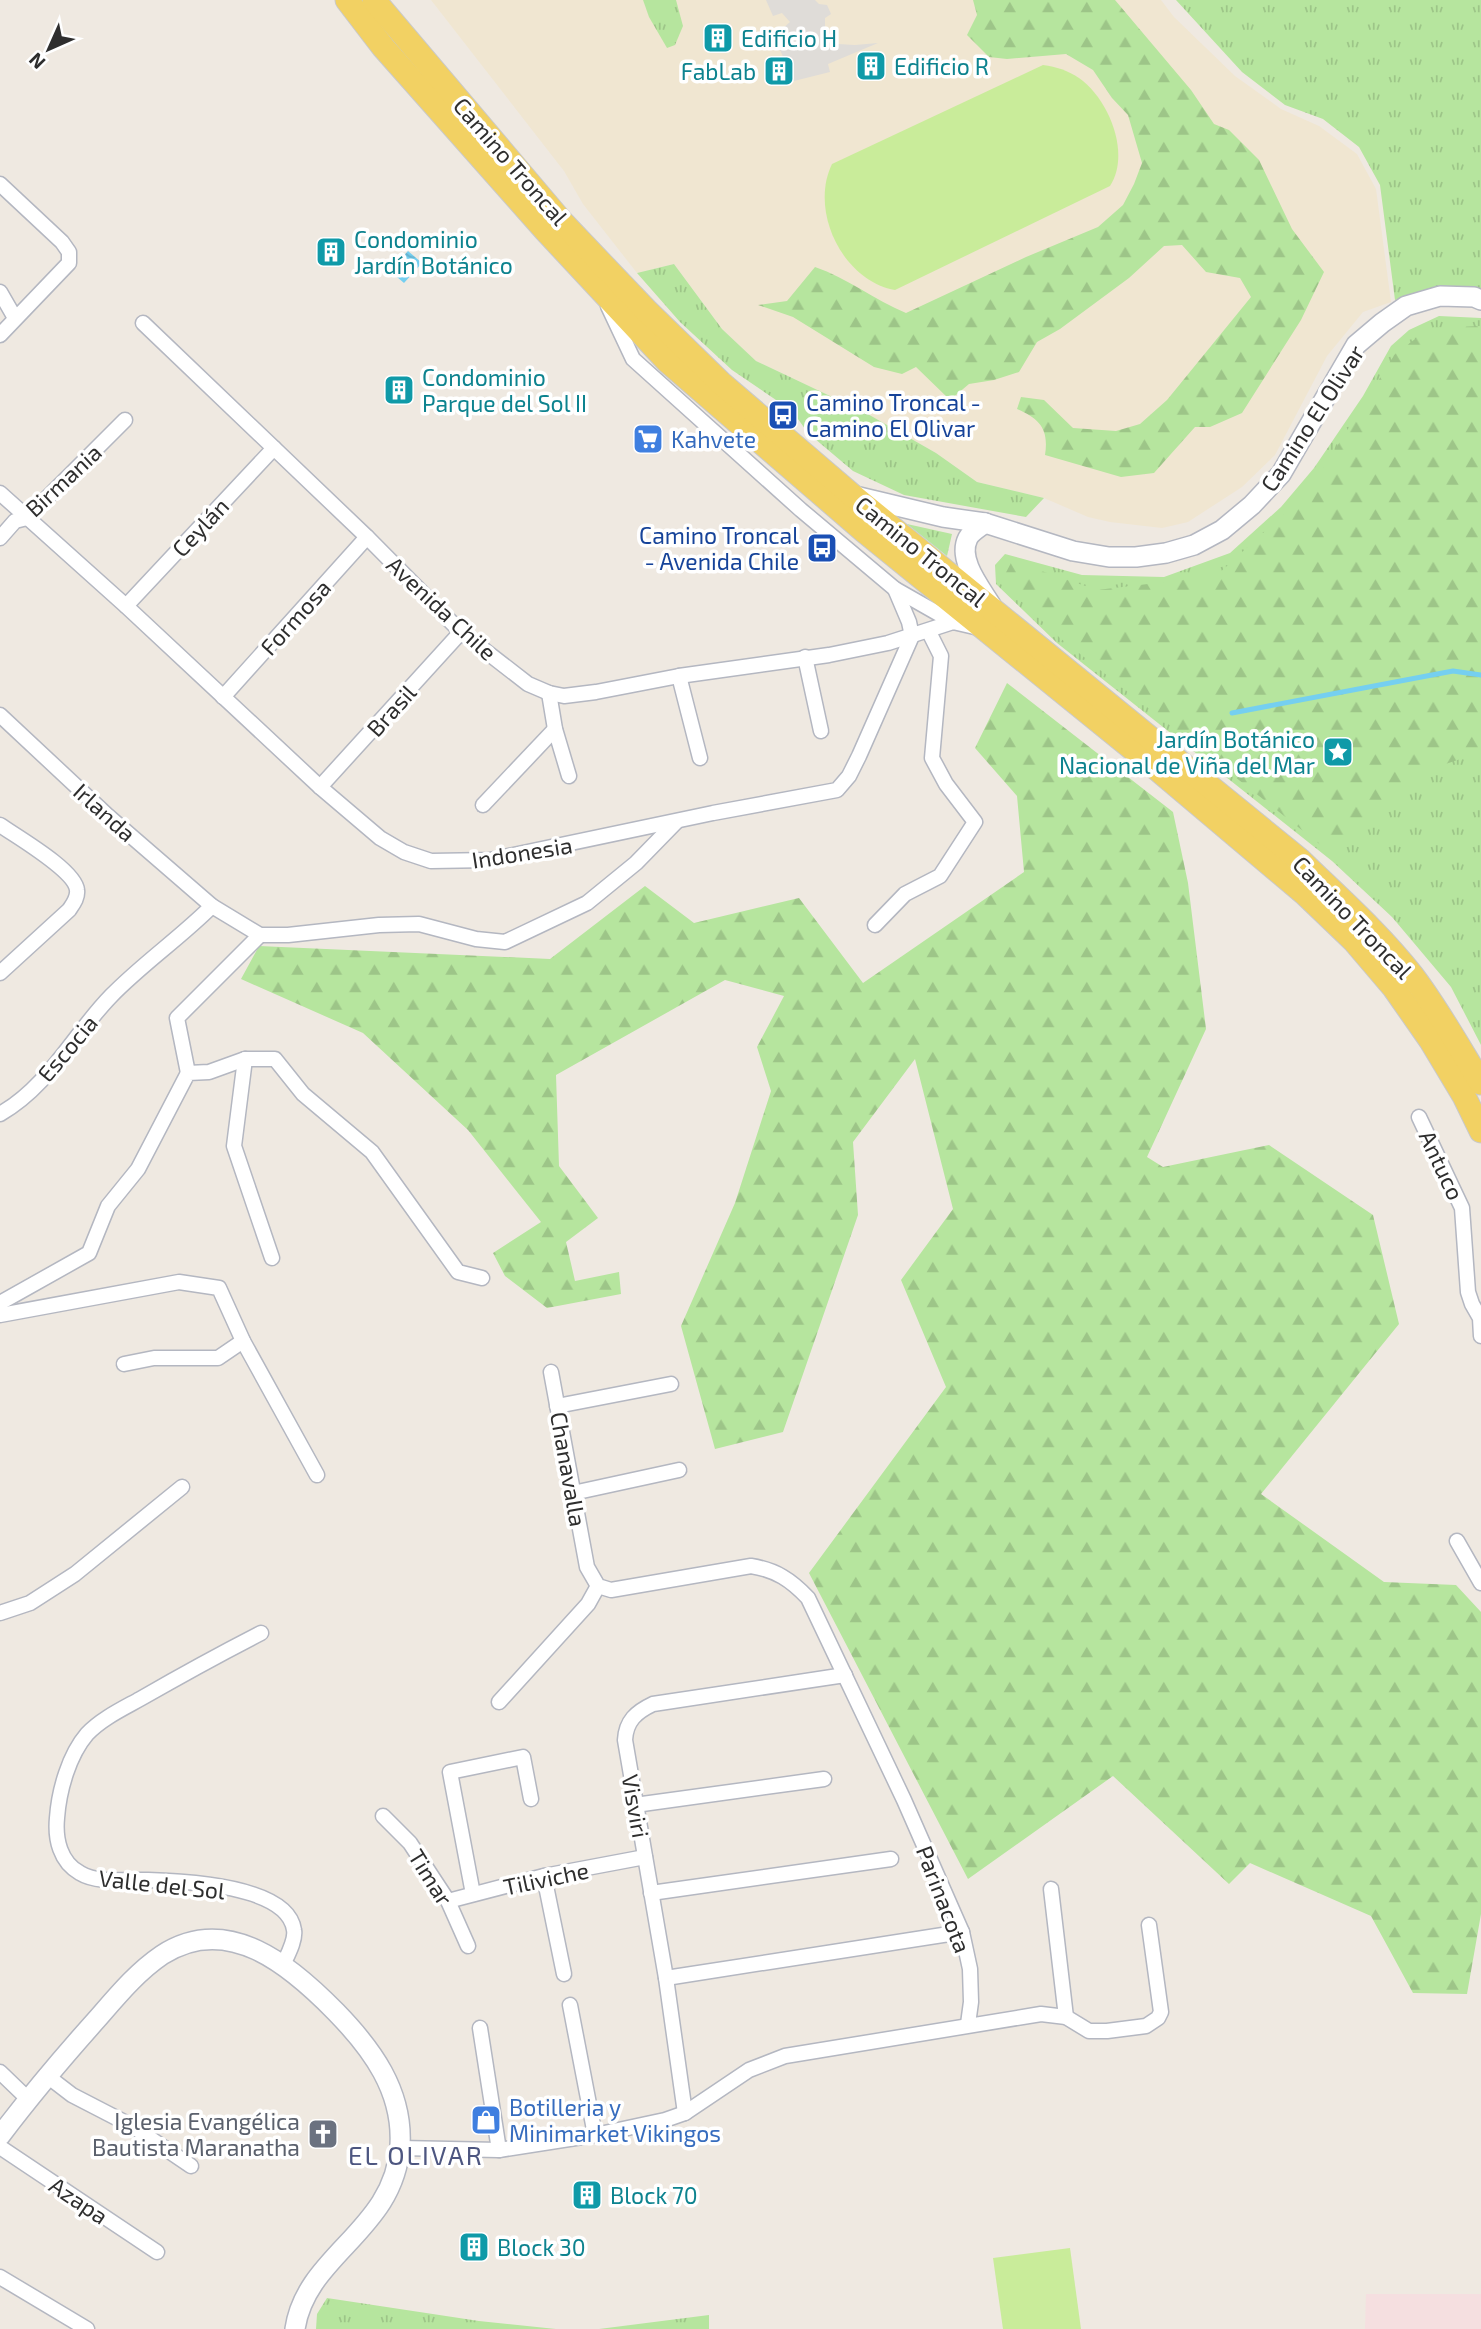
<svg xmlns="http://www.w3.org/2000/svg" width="1481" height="2329" font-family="'Exo 2',sans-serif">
<defs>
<pattern id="grass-tufts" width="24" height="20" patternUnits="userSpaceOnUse" patternTransform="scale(1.75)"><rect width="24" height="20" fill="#b6e59e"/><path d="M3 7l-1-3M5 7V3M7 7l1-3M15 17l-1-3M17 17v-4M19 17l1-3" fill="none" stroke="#9dc588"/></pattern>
<pattern id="forest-firs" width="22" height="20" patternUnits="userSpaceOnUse" patternTransform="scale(1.75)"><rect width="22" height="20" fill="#b6e59e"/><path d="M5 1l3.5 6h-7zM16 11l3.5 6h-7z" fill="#9dc588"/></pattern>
<pattern id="water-waves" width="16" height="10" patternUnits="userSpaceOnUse" patternTransform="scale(1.75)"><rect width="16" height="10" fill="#75cff0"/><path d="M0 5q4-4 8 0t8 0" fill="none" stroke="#66b2ce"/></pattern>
</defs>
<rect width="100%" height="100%" fill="#efe9e1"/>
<path fill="#f0e6d1" d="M431 0H1161L1174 17 1235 76 1281 109 1319 126 1357 154 1376 189 1391 302 1363 312 1327 356 1275 455 1242 487 1188 522 1162 528 1110 522 1088 517 1044 498 977 482 936 453 866 413 756 361 722 329 674 264 637 273 583 204 564 171Z"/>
<path fill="#f5dfe0" d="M1366 2294H1481V2329H1365Z"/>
<g fill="url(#grass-tufts)">
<path d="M643 0H676L683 26 675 45 667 48 649 17Z"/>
<path d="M1176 0H1481V294L1449 287 1395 300 1380 185 1359 147 1323 119 1285 105 1242 72Z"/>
<path d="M674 264 722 329 756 361 866 413 936 453 977 482 1044 498 1026 517 904 495 853 471 808 433 798 419 776 400 732 370 680 322 637 273Z"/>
<path d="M1439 316 1481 318V1045L1451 987 1392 917 1332 861 1057 643 996 584 995 565 1005 554 1082 575 1164 577 1230 553 1281 507 1314 468 1363 396 1391 346 1409 330Z"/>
<path d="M907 524 952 534 947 556Z"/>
<path d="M327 2298 479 2321 556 2329H316L317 2314Z"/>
<path d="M709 2315V2329H599Z"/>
</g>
<g fill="url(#forest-firs)">
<path d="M973 0H1115L1191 90 1214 124 1229 130 1259 160 1292 229 1324 272 1301 320 1242 413 1210 427H1195L1154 473 1121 477 1045 455C1049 429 1040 419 1017 409L1021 397 1044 400 1073 428 1116 431 1140 424 1167 400 1251 297 1240 278 1206 272 1182 245 1164 246 1129 278 1060 329 1037 342 1019 372 994 380 969 384 950 400 916 367 902 374 874 367 793 317 758 305 787 301 815 267C847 278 875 300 906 313L1026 257 1098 227 1123 205 1134 184 1142 163 1128 115 1112 98 1093 70 1066 54 1007 59 989 57 967 35 977 15Z"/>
<path d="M1481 326V752L1425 771 1327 850 1060 638 1001 582 1012 561 1097 590 1216 576 1309 491 1395 354 1430 328Z"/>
<path d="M1007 683 1173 812 1188 883 1206 1029 1147 1157 1163 1167 1269 1145 1373 1215 1399 1324 1261 1494 1384 1582 1456 1585 1481 1612V1914L1467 1994 1413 1993 1371 1916 1250 1863 1229 1884 1113 1776 968 1879 809 1573 946 1387 901 1280 953 1209 915 1059 853 1142 858 1215 783 1432 715 1449 681 1326 735 1203 771 1091 757 1047 784 996 725 980 556 1075 559 1166 598 1218 566 1242 575 1281 619 1272 621 1294 547 1308 505 1276 493 1253 541 1222 468 1130 363 1033 241 979 259 946 550 959 645 886 694 923 799 898 863 983 1024 872 1017 796 975 748Z"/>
</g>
<g fill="#c9ec9a">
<path d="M1043 65C1057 67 1067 70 1079 78 1109 99 1131 154 1110 186L895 290C843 281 809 211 832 164Z"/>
<path d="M1070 2248 1081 2329H1003L993 2258Z"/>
</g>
<path fill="#dfdcd8" d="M766 0H815L819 4 827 5 831 14 825 18V32L829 39 838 44 855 45 878 43 828 64 830 72 794 81 780 50 787 46 780 31 790 22 782 13 773 16Z"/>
<path fill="url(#water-waves)" d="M408 251 422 263 404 283 390 271Z"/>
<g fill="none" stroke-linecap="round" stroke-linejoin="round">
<path stroke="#75cff0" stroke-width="5" d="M1232 713 1453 671 1481 675"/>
<g stroke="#b4b7c1" stroke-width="17">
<g id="street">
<path d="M0 184 62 242 69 252V263L0 335"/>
<path d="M0 292 15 318"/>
<path d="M608 306 633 359 801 510 895 589 953 622"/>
<path d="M143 323 367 537 461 632 528 684 549 693 564 696 596 692 679 676 829 655 888 643 953 622 979 628"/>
<path d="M0 493 126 606 320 787 380 838 404 852 431 861 490 860 713 813 837 790 849 776 859 756 912 636"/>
<path d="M0 538 15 521 27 518 125 420"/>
<path d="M895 589 909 622 912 636"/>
<path d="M126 606 274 448"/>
<path d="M805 657 821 731"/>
<path d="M679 676 700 758"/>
<path d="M549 693 555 729 569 776"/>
<path d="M223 697 367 537"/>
<path d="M0 715 108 816 212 906 260 935H288L379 925 419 924 476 939 505 942 587 903 636 863 676 822"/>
<path d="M320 787 461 632"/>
<path d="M483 805 555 729"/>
<path d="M0 825C17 837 75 870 77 890 78 898 73 904 69 910L0 973"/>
<path d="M875 925 905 894 940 876 975 822 946 784 932 758 941 656 929 632"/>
<path d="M245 1059 234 1146 272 1258"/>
<path d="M188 1073 177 1018 260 935"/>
<path d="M0 1114C49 1086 73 1035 111 996 142 964 180 938 212 906"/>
<path d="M1419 1117 1462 1208 1468 1292 1472 1304 1480 1318 1481 1336"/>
<path d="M0 1303 89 1253 108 1206 138 1169 188 1073 209 1072 245 1059H275L303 1094 372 1152 458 1272 482 1278"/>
<path d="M0 1315 179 1282 219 1288 243 1341 317 1475"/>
<path d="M124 1364 154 1358H218L243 1341"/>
<path d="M551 1372 587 1567 598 1586 611 1590 751 1566C776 1570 791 1580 808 1598L904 1800 962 1932 970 1969 971 2002 968 2024"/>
<path d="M557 1406 671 1384"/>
<path d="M573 1493 679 1470"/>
<path d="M1457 1541 1481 1583"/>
<path d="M0 1613 30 1603 75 1574 182 1487"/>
<path d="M261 1633C220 1654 180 1676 140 1699 122 1709 101 1719 87 1734 69 1755 59 1790 57 1818 55 1839 60 1862 80 1873 98 1884 127 1879 148 1880 183 1881 288 1885 294 1930 296 1940 287 1956 283 1965"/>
<path d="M499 1702 588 1604 598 1586"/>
<path d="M635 1805 824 1779"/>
<path d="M383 1816 410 1843 448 1901 468 1946"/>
<path d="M544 1876 564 1974"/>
<path d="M1051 1889 1066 2017"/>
<path d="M651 1893 891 1859"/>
<path d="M473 1894 450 1772 523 1757 531 1799"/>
<path d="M448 1901 544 1876 645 1857"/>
<path d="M666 1978 962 1932"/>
<path d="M570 2005 595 2135"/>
<path d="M480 2028 499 2150"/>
<path d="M0 2072 28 2099"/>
<path d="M46 2075 72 2095 132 2126 191 2166"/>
<path d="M685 2113 666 1978 625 1740C626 1721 636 1712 653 1704L845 1675"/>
<path d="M0 2147 157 2252"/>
<path d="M400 2148 499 2150 595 2135 665 2120 685 2113 749 2070 785 2056 1041 2014 1066 2017 1089 2031H1107L1146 2026 1158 2018 1161 2012 1149 1925"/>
<path d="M0 2277 87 2329"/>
</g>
</g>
<g stroke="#b4b7c1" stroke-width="22">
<g id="secondary">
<path d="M855 496 943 517 985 523 1073 551 1109 557H1136L1166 553 1194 545 1222 530 1252 505 1281 474 1356 345 1382 323 1406 306 1440 296 1474 297 1481 300"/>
<path d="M985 523C980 527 971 532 968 538 957 559 980 587 991 605"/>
<path d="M0 2136C31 2095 64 2056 98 2018 118 1995 137 1972 162 1955 228 1912 291 1966 336 2012 372 2049 403 2091 400 2145 395 2231 306 2254 295 2329"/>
</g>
</g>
<g stroke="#c9c9c9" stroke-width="25">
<g id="primary">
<path d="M347 0 383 47 545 230 667 361 864 531 1144 758 1305 894 1354 941 1394 988 1431 1041 1464 1096 1481 1131"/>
<path d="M374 0 562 222 646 310 721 383 853 496 1300 860C1338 897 1379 933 1412 975 1438 1009 1459 1047 1481 1083"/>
</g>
</g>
<use href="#street" stroke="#fff" stroke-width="14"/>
<use href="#secondary" stroke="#fff" stroke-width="19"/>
<use href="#primary" stroke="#f2d163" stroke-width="23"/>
</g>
<defs>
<g id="building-square" transform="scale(1.575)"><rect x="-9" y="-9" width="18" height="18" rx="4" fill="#0f9aa8" stroke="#fff"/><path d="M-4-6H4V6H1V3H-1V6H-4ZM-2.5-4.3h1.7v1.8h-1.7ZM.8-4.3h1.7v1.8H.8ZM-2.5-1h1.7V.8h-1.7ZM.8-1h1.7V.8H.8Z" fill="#fff"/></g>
<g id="bus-square" transform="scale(1.575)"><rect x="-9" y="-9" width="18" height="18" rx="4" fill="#1a4fb4" stroke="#fff"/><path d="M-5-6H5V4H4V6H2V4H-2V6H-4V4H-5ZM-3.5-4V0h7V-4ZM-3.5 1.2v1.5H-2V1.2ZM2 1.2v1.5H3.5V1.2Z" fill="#fff"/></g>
<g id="supermarket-square" transform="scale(1.575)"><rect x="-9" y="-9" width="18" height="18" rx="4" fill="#3f7fe0" stroke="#fff"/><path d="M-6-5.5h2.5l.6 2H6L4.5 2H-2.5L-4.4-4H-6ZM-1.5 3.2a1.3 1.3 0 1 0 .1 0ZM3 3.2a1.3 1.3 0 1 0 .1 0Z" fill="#fff"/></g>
<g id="sight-square" transform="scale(1.575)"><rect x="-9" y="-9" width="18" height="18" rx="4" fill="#0f9aa8" stroke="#fff"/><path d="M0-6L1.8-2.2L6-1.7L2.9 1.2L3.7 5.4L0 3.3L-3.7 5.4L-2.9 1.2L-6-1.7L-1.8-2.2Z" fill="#fff"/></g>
<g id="shop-square" transform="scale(1.575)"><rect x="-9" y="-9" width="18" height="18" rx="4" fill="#3f7fe0" stroke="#fff"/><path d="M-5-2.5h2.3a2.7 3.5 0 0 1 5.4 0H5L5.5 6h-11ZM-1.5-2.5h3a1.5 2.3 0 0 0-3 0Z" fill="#fff"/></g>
<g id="church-square" transform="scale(1.575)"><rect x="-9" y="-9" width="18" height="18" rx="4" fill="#6b7280" stroke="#fff"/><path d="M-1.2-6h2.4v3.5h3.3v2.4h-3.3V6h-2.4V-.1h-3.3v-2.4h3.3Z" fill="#fff"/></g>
</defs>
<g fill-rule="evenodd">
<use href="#building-square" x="718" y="38"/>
<use href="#building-square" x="871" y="66"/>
<use href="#building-square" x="779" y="71"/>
<use href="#building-square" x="331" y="252"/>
<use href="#building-square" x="399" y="390"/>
<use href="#bus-square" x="783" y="415"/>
<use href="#supermarket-square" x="648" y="439"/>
<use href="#bus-square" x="822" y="548"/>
<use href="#sight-square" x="1338" y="752"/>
<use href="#shop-square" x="486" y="2120"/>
<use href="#church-square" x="323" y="2134"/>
<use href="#building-square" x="587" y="2195"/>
<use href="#building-square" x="474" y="2247"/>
</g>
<g text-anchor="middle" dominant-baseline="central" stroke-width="7" stroke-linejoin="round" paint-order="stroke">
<g font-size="23" fill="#0d838f" stroke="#fff" text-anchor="start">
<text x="741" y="38">Edificio H</text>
<text x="894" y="66">Edificio R</text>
<text x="756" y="71" text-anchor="end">FabLab</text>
<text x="354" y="239">Condominio<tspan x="354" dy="26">Jardín Botánico</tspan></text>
<text x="422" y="377">Condominio<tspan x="422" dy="26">Parque del Sol II</tspan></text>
<text x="1315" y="739" text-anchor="end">Jardín Botánico<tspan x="1315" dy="26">Nacional de Viña del Mar</tspan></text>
<text x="610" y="2195">Block 70</text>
<text x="497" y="2247">Block 30</text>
</g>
<g font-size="23" fill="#2e2e2e" stroke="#fff">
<text transform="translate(511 161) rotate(49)">Camino Troncal</text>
<text transform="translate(1312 418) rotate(-57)">Camino El Olivar</text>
<text transform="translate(63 480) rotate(-43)">Birmania</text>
<text transform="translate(200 527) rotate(-47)">Ceylán</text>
<text transform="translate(921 551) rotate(39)">Camino Troncal</text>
<text transform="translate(442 608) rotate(43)">Avenida Chile</text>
<text transform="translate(295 617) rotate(-48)">Formosa</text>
<text transform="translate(391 710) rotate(-48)">Brasil</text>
<text transform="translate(105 812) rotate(42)">Irlanda</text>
<text transform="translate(522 852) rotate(-9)">Indonesia</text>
<text transform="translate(1353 917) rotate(46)">Camino Troncal</text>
<text transform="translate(67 1048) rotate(-50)">Escocia</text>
<text transform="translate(1442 1165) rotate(65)">Antuco</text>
<text transform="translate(569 1469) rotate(80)">Chanavalla</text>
<text transform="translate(636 1806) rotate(80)">Visviri</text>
<text transform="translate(431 1877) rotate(58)">Timar</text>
<text transform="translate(546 1878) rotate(-12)">Tiliviche</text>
<text transform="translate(162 1884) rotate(6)">Valle del Sol</text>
<text transform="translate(944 1899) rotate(69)">Parinacota</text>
<text transform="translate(79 2200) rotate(34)">Azapa</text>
</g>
<g font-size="23" fill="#164399" stroke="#fff" text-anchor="start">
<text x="806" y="402">Camino Troncal -<tspan x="806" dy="26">Camino El Olivar</tspan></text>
<text x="799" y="535" text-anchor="end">Camino Troncal<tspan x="799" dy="26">- Avenida Chile</tspan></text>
</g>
<g font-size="23" fill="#366cbe" stroke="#fff" text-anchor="start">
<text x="671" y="439">Kahvete</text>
<text x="509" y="2107">Botilleria y<tspan x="509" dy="26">Minimarket Vikingos</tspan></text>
</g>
<g font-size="23" fill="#5b616d" stroke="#fff" text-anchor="end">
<text x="300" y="2121">Iglesia Evangélica<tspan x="300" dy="26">Bautista Maranatha</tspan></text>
</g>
<g font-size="26" letter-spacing="2" fill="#4d5680" stroke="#fff">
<text x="416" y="2154">EL OLIVAR</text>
</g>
</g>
<g transform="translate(49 49) rotate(225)" stroke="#ffffff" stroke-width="5" paint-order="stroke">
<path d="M0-5L12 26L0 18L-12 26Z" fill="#2e2e2e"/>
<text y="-10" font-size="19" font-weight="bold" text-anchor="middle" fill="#2e2e2e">N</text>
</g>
</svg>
